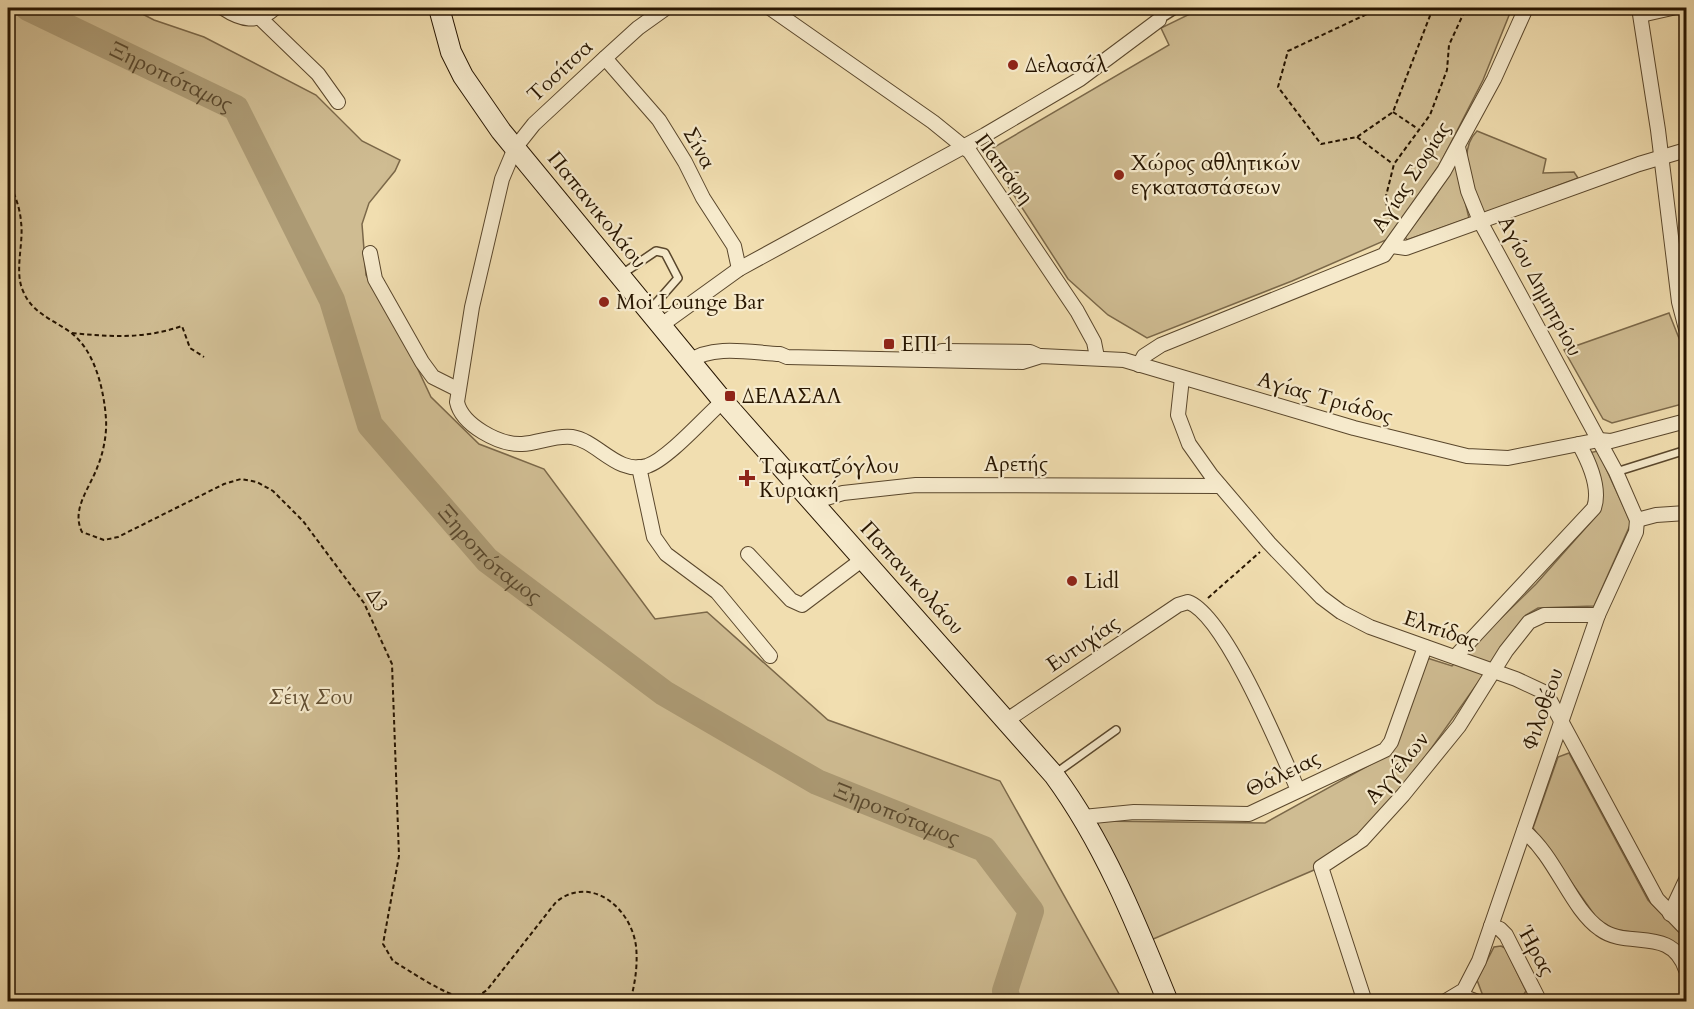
<svg xmlns="http://www.w3.org/2000/svg" width="1694" height="1009" font-family="Cardo,serif">
<rect width="100%" height="100%" fill="#f1deb0"/>
<filter id="stains"><feTurbulence type="fractalNoise" baseFrequency=".00333" numOctaves="4"/><feColorMatrix values="0 0 0 0 .2 0 0 0 0 .09 0 0 0 0 .02 0 0 0 .5 -.17"/></filter>
<radialGradient id="worn" r=".72"><stop offset=".6" stop-color="#630" stop-opacity="0"/><stop offset="1" stop-color="#630" stop-opacity=".3"/></radialGradient>
<g fill="#cfbc92" stroke="#7b6849" stroke-width="1.5">
<path d="M8 8H131L154 20 204 37 316 95 362 141 400 160 395 171 369 203 362 224 366 275 406 344 431 397 479 444 544 469 655 619 707 612 828 720 1000 781 1123 1001H8Z"/>
<path d="M1202 8H1512L1483 80 1440 164 1400 224 1386 240 1292 281 1147 338 1108 315 1068 279 986 152 1169 45 1161 28Z"/>
<path d="M1477 131 1546 159 1543 173 1574 172 1578 178 1484 213C1472 190 1456 152 1477 131Z"/>
<path d="M1454 166 1457 169 1469 218 1407 240 1405 237 1432 201Z"/>
<path d="M1669 313 1686 356V403L1612 423 1603 419 1564 350Z"/>
<path d="M1598 451 1631 523 1594 606 1538 608 1526 615 1418 767 1372 824 1321 867 1151 940 1093 821 1265 823 1384 757 1424 657 1452 666 1536 584 1597 515 1600 507 1588 453Z"/>
<path d="M1569 753 1648 900 1685 938 1683 950 1656 936 1613 929 1598 920 1533 828 1558 757Z"/>
<path d="M1501 946 1505 948 1526 991 1520 1001 1483 996 1477 980 1494 947Z"/>
</g>
<g fill="none" stroke-linecap="round" stroke-linejoin="round">
<path stroke="#ac9a74" stroke-width="26" id="s1" d="M28 8 236 108 332 300 370 425 487 560 664 693 817 782 984 849 1031 911 1005 991 1009 1002"/>
<g stroke="#5a472c" stroke-width="10">
<g id="service">
<path d="M1159 20 1178 8"/>
<path d="M622 274 656 251 665 253 678 278 649 311"/>
<path d="M1616 472 1686 450"/>
<path d="M1056 773 1116 730"/>
</g>
</g>
<g stroke="#5a472c" stroke-width="16">
<g id="minor">
<path d="M223 8C241 20 257 24 275 8"/>
<path d="M666 8 638 28 605 58 534 124 515 148 502 179 472 307 457 402C462 425 499 445 522 444 539 443 555 435 572 437 598 441 617 475 647 466 668 459 705 417 723 401"/>
<path d="M770 8 933 122 970 152 1077 311 1094 342 1097 357"/>
<path d="M1639 8 1658 130 1679 302 1686 329"/>
<path d="M1641 15 1672 8"/>
<path d="M260 18 318 74 338 102"/>
<path d="M605 58 659 120 685 162 703 198 734 246 739 269"/>
<path d="M1392 246 1406 248 1639 164 1686 150"/>
<path d="M370 253 375 279 422 362 433 377 457 389"/>
<path d="M660 326 739 269 985 135 1080 79 1159 20"/>
<path d="M942 351 1030 352 1039 356"/>
<path d="M690 361C713 344 753 353 780 354L787 357 1022 362 1041 356 1124 360 1354 428 1467 456 1508 458 1599 440 1611 441 1686 421"/>
<path d="M1139 365 1144 356 1161 345 1384 255 1444 171 1494 79 1526 8"/>
<path d="M1182 378 1178 415 1189 444 1211 475 1269 543 1321 597 1341 612 1370 627 1516 679 1546 693 1657 899 1686 929"/>
<path d="M639 467 654 537 666 554 717 592 770 656"/>
<path d="M813 502 843 493 916 485 1220 486"/>
<path d="M1637 520 1656 515 1686 513"/>
<path d="M748 554 791 600 802 605 863 559"/>
<path d="M1455 657 1594 508C1601 488 1589 462 1579 444"/>
<path d="M1007 720 1178 605 1188 602C1225 615 1281 752 1298 790"/>
<path d="M1083 817 1134 812 1249 814 1385 750 1391 742 1425 647"/>
<path d="M1524 831C1556 857 1571 909 1600 929 1628 950 1671 925 1686 970"/>
<path d="M1670 914 1686 880"/>
<path d="M1491 926 1500 929 1506 935 1540 1002"/>
<path d="M1459 995 1478 1002"/>
<path d="M1365 1002 1321 867 1362 840 1403 795 1459 726 1506 651 1529 622 1544 615H1598"/>
<path d="M1444 1002 1464 990 1479 961 1598 615 1636 532 1637 520 1616 472 1481 223 1468 191 1458 147"/>
</g>
</g>
<g stroke="#271500" stroke-width="22">
<path id="secondary" d="M439 8 451 52 463 76 501 131 723 401 1054 775C1104 843 1136 923 1168 1002"/>
</g>
<g stroke="#271500" stroke-width="2" stroke-dasharray="4.5 3" stroke-linecap="butt">
<path d="M1380 8 1288 51 1278 87 1321 144 1357 137 1393 112 1433 8"/>
<path d="M1393 112 1418 129"/>
<path d="M1357 137 1393 164"/>
<path d="M8 179C14 193 20 207 21 222 24 243 14 271 23 291 32 313 52 319 70 332 95 350 104 390 106 419 107 435 103 454 97 468 89 489 71 510 82 532L104 540 118 537 224 484 241 479 257 482 273 491 303 521 364 603 392 664 399 856 383 944 393 961C412 972 444 995 465 998 473 999 480 995 487 990L556 902C591 874 631 908 636 946 638 965 635 984 630 1002"/>
<path d="M1392 220 1385 200 1394 164 1430 115 1447 70 1449 45 1466 8"/>
<path d="M72 333C111 337 144 339 182 326L190 348 204 357"/>
<path d="M1208 598 1260 552"/>
</g>
<use href="#service" stroke="#f6eacc" stroke-width="7"/>
<use href="#minor" stroke="#f6eacc" stroke-width="14"/>
<use href="#secondary" stroke="#f6eacc" stroke-width="20"/>
</g>
<g fill="#8f2418" stroke="#f6eacc" stroke-width="2">
<circle cx="1013" cy="65" r="6"/>
<circle cx="1119" cy="175" r="6"/>
<circle cx="604" cy="302" r="6"/>
<rect x="883" y="338" width="12" height="12" rx="3"/>
<rect x="724" y="390" width="12" height="12" rx="3"/>
<path d="M744 469h6v6h6v6h-6v6h-6v-6h-6v-6h6z"/>
<circle cx="1072" cy="581" r="6"/>
</g>
<g text-anchor="middle" dominant-baseline="central" stroke-width="4.5" stroke-linejoin="round" paint-order="stroke">
<g font-size="21" fill="#271500" stroke="#f6eacc" text-anchor="start">
<text x="1025" y="65">Δελασάλ</text>
<text x="1131" y="163">Χώρος αθλητικών<tspan x="1131" dy="24">εγκαταστάσεων</tspan></text>
<text x="616" y="302">Moi Lounge Bar</text>
<text x="901" y="344">ΕΠΙ 1</text>
<text x="742" y="396">ΔΕΛΑΣΑΛ</text>
<text x="759" y="466">Ταμκατζόγλου<tspan x="759" dy="24">Κυριακή</tspan></text>
<text x="1084" y="581">Lidl</text>
</g>
<g font-size="21" fill="#271500" stroke="#f6eacc">
<text transform="translate(560 71) rotate(-43)">Τοσίτσα</text>
<text transform="translate(699 148) rotate(61)">Σίνα</text>
<text transform="translate(1004 169) rotate(53)">Παπάφη</text>
<text transform="translate(1411 177) rotate(-57)">Αγίας Σοφίας</text>
<text transform="translate(597 210) rotate(51)">Παπανικολάου</text>
<text transform="translate(1540 286) rotate(62)">Αγίου Δημητρίου</text>
<text transform="translate(1325 398) rotate(16)">Αγίας Τριάδος</text>
<text x="1016" y="464">Αρετής</text>
<text transform="translate(912 578) rotate(48)">Παπανικολάου</text>
<text transform="translate(377 600) rotate(60)">Δ3</text>
<text transform="translate(1441 630) rotate(19)">Ελπίδας</text>
<text transform="translate(1083 644) rotate(-34)">Ευτυχίας</text>
<text transform="translate(1543 709) rotate(-71)">Φιλοθέου</text>
<text transform="translate(1397 768) rotate(-50)">Αγγέλων</text>
<text transform="translate(1283 774) rotate(-26)">Θάλειας</text>
<text transform="translate(1536 951) rotate(61)">Ήρας</text>
</g>
<g font-size="21" font-style="italic" fill="#624f33" stroke="#f6eacc">
<text x="311" y="697">Σέιχ Σου</text>
</g>
<g font-size="22" font-style="italic" fill="#5c4a2e" stroke="#f6eacc">
<text stroke="none"><textPath href="#s1" startOffset="159">Ξηροπόταμος</textPath></text>
<text stroke="none"><textPath href="#s1" startOffset="753">Ξηροπόταμος</textPath></text>
<text stroke="none"><textPath href="#s1" startOffset="1239">Ξηροπόταμος</textPath></text>
</g>
</g>
<rect width="1694" height="1009" fill="none" stroke="#f1deb0" stroke-width="30"/>
<rect x="9" y="9" width="1676" height="991" fill="none" stroke="#271500" stroke-width="3"/>
<rect x="15" y="15" width="1664" height="979" fill="none" stroke="#271500" stroke-width="1.5"/>
<rect width="100%" height="100%" filter="url(#stains)"/>
<rect width="100%" height="100%" fill="url(#worn)"/>
</svg>
